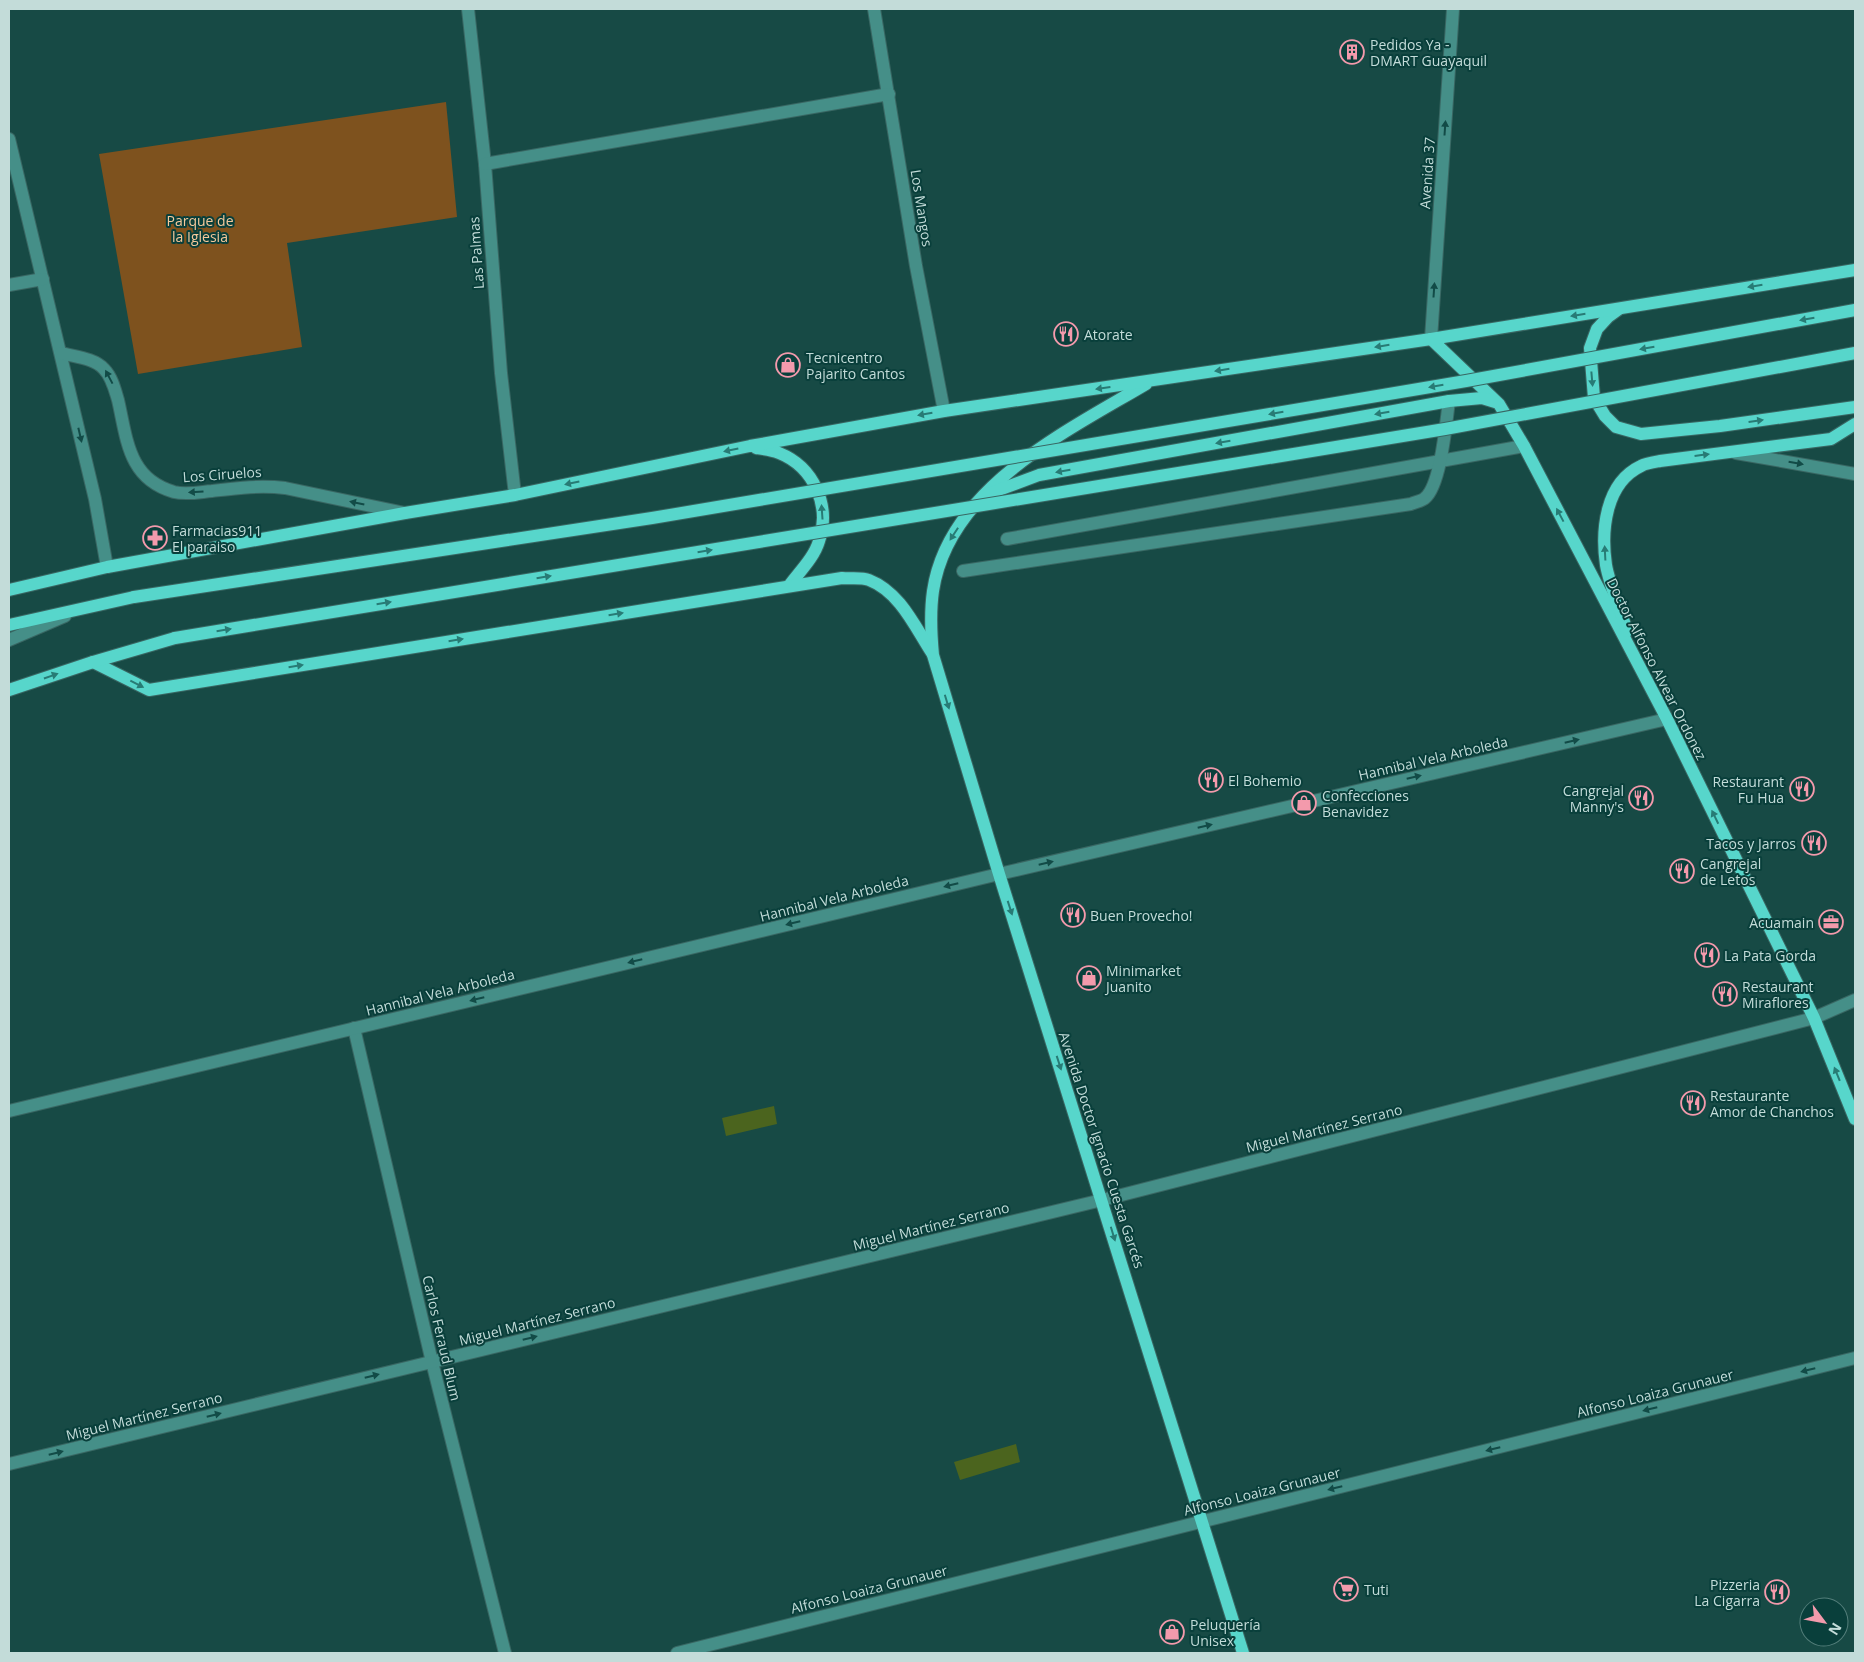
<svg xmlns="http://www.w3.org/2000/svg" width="1864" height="1662" font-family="'Open Sans',sans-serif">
<rect width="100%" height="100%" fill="#174a45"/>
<path fill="#7e521e" d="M446 102 457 217 287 243 302 347 138 374 99 154Z"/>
<g fill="#4b641e">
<path d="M774 1106 777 1124 726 1136 722 1118Z"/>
<path d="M1016 1444 1020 1462 960 1480 954 1462Z"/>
</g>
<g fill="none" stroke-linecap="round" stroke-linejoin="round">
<g stroke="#396763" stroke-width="14">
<g id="minor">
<path d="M468 9 485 164 501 373 515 495"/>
<path d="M874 9 916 266 944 411"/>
<path d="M9 139 95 499 107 567"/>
<path d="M485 164 889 94"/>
<path d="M9 285 43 279"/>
<path d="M1431 339 1453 9"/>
<path d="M61 353C75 357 94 358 104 369 112 377 115 390 118 400 127 439 128 479 174 492 186 495 200 492 212 491 237 488 260 485 285 488L405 513"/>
<path d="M1736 453 1855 474"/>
<path d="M1007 539 1524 446"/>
<path d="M963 571 1411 504C1415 502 1422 501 1425 498 1441 485 1446 422 1449 401"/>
<path d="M9 640 65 616"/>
<path d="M354 1028 432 1362 505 1653"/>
<path d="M9 1111 999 874 1667 719"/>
<path d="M9 1464 1102 1200 1814 1018 1855 1000"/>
<path d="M677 1653 1855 1358"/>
</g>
</g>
<g stroke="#396763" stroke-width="14">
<g id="major">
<path d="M1619 309 1608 317 1597 329 1590 348 1594 398 1605 416 1616 427 1641 434 1720 426 1855 407"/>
<path d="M1431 339 1499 404 1524 446 1667 719 1814 1018 1855 1119"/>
<path d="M1146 384C1067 431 948 488 933 591 930 612 931 634 933 655L999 874 1243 1653"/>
<path d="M756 448C763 449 772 450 779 453 814 467 831 506 819 541 814 558 799 572 789 586"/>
<path d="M988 494 1039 475 1449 401 1482 398 1495 402"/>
<path d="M9 590 107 567 405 513 515 495 750 446 944 411 1431 339 1855 270"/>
<path d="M9 625 134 597"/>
<path d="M1627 631C1621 612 1609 583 1606 565 1601 531 1605 483 1641 466 1646 463 1654 462 1660 461L1831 439 1855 424"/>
<path d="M93 662 149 690 842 578C850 579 861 577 869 580 900 592 915 627 932 653"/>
<path d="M9 690 93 662 175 638"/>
</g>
</g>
<use href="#minor" stroke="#458f88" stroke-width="12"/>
<use href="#major" stroke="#57d6cb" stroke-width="12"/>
<g stroke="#396763" stroke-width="14" stroke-linecap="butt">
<g id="major-bridge">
<path d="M134 597 652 518 1466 381 1855 310"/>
<path d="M175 638 1445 429 1855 353"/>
</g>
</g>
<use href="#major-bridge" stroke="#57d6cb" stroke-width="12"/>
</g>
<defs><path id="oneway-solid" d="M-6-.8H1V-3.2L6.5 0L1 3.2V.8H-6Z" transform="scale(1.25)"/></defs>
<g fill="#124b47">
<use href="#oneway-solid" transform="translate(1445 128) rotate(-86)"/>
<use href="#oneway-solid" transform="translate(1434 290) rotate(-86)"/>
<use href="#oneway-solid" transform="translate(109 377) rotate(-118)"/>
<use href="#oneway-solid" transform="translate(80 435) rotate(77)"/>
<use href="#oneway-solid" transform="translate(1796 463) rotate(10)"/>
<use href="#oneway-solid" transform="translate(196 492) rotate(176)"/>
<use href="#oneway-solid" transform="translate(357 503) rotate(-168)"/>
<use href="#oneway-solid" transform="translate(1572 741) rotate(-13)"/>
<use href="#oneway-solid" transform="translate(1414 777) rotate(-13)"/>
<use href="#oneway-solid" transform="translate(1205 826) rotate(-13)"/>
<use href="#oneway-solid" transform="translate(1046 863) rotate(-13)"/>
<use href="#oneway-solid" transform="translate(951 885) rotate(166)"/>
<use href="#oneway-solid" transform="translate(793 923) rotate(166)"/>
<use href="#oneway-solid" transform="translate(635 961) rotate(166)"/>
<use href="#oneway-solid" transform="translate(477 999) rotate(166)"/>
<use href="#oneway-solid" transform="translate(530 1338) rotate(-14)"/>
<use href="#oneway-solid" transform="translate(1808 1370) rotate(166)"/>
<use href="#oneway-solid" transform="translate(372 1376) rotate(-14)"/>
<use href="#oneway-solid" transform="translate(1650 1409) rotate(166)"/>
<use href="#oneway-solid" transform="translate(214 1415) rotate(-14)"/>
<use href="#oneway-solid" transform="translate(1493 1449) rotate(166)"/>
<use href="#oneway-solid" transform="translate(56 1453) rotate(-14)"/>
<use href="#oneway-solid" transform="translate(1335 1488) rotate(166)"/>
</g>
<g fill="#287b75">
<use href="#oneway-solid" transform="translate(1755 286) rotate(171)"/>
<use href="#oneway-solid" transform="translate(1578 315) rotate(171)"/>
<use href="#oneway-solid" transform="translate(1807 319) rotate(170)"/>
<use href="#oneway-solid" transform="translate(1382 346) rotate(171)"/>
<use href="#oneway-solid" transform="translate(1647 348) rotate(170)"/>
<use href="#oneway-solid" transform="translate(1222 370) rotate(171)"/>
<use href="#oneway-solid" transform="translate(1592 379) rotate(85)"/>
<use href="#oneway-solid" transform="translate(1436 386) rotate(170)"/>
<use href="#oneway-solid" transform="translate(1103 388) rotate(172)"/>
<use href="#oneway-solid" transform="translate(1276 413) rotate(170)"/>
<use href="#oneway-solid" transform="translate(1382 413) rotate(170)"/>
<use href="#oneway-solid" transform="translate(925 414) rotate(170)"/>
<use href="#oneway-solid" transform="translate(1756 421) rotate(-8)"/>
<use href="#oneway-solid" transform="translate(1223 442) rotate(170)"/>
<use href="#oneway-solid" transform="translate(731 450) rotate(168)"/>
<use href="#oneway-solid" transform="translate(1702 455) rotate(-7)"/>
<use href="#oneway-solid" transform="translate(1063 471) rotate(170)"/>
<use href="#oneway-solid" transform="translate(572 483) rotate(168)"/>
<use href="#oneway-solid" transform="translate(822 512) rotate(-94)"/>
<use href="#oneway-solid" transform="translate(1560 515) rotate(-118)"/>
<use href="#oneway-solid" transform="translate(954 534) rotate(123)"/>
<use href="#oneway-solid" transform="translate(705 551) rotate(-9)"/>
<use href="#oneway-solid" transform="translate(1605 553) rotate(-93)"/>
<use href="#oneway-solid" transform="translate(544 577) rotate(-9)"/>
<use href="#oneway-solid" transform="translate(384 603) rotate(-9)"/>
<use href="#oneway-solid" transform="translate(616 614) rotate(-9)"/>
<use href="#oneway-solid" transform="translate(224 630) rotate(-9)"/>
<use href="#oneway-solid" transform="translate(456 640) rotate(-9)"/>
<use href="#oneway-solid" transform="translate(296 666) rotate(-9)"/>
<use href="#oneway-solid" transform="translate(51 676) rotate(-19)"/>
<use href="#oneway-solid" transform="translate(137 684) rotate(27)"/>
<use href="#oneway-solid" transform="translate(947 702) rotate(73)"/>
<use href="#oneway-solid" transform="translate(1715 817) rotate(-116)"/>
<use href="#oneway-solid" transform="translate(1010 908) rotate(72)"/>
<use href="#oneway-solid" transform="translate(1059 1063) rotate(72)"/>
<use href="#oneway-solid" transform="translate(1837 1074) rotate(-112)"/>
<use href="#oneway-solid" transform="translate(1113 1234) rotate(73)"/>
</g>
<defs>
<g id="building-ring" transform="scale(1.25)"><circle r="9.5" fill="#093f3b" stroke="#f39aac" stroke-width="1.5"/><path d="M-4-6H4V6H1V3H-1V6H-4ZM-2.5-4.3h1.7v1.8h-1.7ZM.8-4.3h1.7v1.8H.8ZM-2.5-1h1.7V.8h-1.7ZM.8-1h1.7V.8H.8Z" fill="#f39aac"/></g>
<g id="restaurant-ring" transform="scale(1.25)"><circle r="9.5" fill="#093f3b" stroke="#f39aac" stroke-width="1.5"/><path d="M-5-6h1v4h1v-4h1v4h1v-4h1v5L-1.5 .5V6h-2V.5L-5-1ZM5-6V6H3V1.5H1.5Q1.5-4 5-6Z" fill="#f39aac"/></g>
<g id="shop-ring" transform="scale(1.25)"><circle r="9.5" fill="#093f3b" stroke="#f39aac" stroke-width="1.5"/><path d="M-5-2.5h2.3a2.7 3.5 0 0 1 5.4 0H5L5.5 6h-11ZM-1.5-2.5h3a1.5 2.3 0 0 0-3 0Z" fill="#f39aac"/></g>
<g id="pharmacy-ring" transform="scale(1.25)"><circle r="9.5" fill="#093f3b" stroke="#f39aac" stroke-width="1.5"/><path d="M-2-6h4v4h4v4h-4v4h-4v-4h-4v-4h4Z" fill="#f39aac"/></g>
<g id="office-ring" transform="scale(1.25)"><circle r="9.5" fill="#093f3b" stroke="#f39aac" stroke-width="1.5"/><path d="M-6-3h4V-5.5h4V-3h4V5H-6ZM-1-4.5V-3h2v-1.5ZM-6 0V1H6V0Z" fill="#f39aac"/></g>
<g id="supermarket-ring" transform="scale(1.25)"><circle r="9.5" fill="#093f3b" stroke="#f39aac" stroke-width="1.5"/><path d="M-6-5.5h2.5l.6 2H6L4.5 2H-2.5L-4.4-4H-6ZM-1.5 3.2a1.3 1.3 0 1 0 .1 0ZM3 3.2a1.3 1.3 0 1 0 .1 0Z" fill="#f39aac"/></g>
</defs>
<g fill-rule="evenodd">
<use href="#building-ring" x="1352" y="52"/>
<use href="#restaurant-ring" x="1066" y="334"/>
<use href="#shop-ring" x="788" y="365"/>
<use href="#pharmacy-ring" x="155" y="538"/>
<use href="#restaurant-ring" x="1211" y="780"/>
<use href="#restaurant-ring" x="1802" y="789"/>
<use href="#restaurant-ring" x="1641" y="798"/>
<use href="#shop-ring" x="1304" y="803"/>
<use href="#restaurant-ring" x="1814" y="843"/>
<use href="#restaurant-ring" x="1682" y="871"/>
<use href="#restaurant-ring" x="1073" y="915"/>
<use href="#office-ring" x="1831" y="922"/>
<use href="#restaurant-ring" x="1707" y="955"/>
<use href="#shop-ring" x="1089" y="978"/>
<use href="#restaurant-ring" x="1725" y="994"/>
<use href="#restaurant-ring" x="1693" y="1103"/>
<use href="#supermarket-ring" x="1346" y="1589"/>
<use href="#restaurant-ring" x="1777" y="1592"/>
<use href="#shop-ring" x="1172" y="1632"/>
</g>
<g text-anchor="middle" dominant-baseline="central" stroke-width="4" stroke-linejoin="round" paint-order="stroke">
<g font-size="14" fill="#c3dcd9" stroke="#093f3b" text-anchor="start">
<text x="1370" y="44">Pedidos Ya -<tspan x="1370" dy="16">DMART Guayaquil</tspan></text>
<text x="1084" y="334">Atorate</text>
<text x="806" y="357">Tecnicentro<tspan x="806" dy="16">Pajarito Cantos</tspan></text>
<text x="172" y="530">Farmacias911<tspan x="172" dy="16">El paraiso</tspan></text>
<text x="1228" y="780">El Bohemio</text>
<text x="1784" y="781" text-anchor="end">Restaurant<tspan x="1784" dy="16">Fu Hua</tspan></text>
<text x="1624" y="790" text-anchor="end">Cangrejal<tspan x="1624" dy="16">Manny's</tspan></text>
<text x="1322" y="795">Confecciones<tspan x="1322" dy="16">Benavidez</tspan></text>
<text x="1796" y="843" text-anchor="end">Tacos y Jarros</text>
<text x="1700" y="863">Cangrejal<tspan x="1700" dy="16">de Letos</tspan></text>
<text x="1090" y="915">Buen Provecho!</text>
<text x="1814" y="922" text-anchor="end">Acuamain</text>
<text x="1724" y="955">La Pata Gorda</text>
<text x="1106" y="970">Minimarket<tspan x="1106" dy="16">Juanito</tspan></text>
<text x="1742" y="986">Restaurant<tspan x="1742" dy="16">Miraflores</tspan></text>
<text x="1710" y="1095">Restaurante<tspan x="1710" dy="16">Amor de Chanchos</tspan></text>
<text x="1760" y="1584" text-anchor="end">Pizzeria<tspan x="1760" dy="16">La Cigarra</tspan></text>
<text x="1364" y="1589">Tuti</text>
<text x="1190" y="1624">Peluquería<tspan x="1190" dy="16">Unisex</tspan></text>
</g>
<g font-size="14" fill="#c3dcd9" stroke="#093f3b">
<text transform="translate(1427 173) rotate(-86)">Avenida 37</text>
<text transform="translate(922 208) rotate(81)">Los Mangos</text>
<text transform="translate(476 253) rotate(-94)">Las Palmas</text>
<text transform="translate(222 474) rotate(-4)">Los Ciruelos</text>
<text transform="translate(1657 669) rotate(63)">Doctor Alfonso Alvear Ordonez</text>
<text transform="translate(1433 758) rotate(-13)">Hannibal Vela Arboleda</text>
<text transform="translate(834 898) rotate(-14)">Hannibal Vela Arboleda</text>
<text transform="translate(440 992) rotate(-14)">Hannibal Vela Arboleda</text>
<text transform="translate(1324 1128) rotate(-14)">Miguel Martínez Serrano</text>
<text transform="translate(1102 1150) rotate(72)">Avenida Doctor Ignacio Cuesta Garcés</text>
<text transform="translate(931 1226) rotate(-14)">Miguel Martínez Serrano</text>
<text transform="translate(537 1321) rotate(-14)">Miguel Martínez Serrano</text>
<text transform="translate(442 1338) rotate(77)">Carlos Feraud Blum</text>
<text transform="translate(1655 1393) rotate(-14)">Alfonso Loaiza Grunauer</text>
<text transform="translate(144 1416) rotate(-14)">Miguel Martínez Serrano</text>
<text transform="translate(1262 1491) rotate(-14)">Alfonso Loaiza Grunauer</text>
<text transform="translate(869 1589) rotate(-14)">Alfonso Loaiza Grunauer</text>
</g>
<g font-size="14" fill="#f6c99b" stroke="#093f3b">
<text x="200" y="220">Parque de<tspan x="200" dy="16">la Iglesia</tspan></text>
</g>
</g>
<rect width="1864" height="1662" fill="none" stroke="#c3dcd9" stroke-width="20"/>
<g transform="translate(1824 1622) rotate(122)"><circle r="24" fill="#093f3b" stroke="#537e7a"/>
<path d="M0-4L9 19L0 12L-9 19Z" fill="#f39aac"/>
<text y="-8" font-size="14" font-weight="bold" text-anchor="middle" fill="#c3dcd9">N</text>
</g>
</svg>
